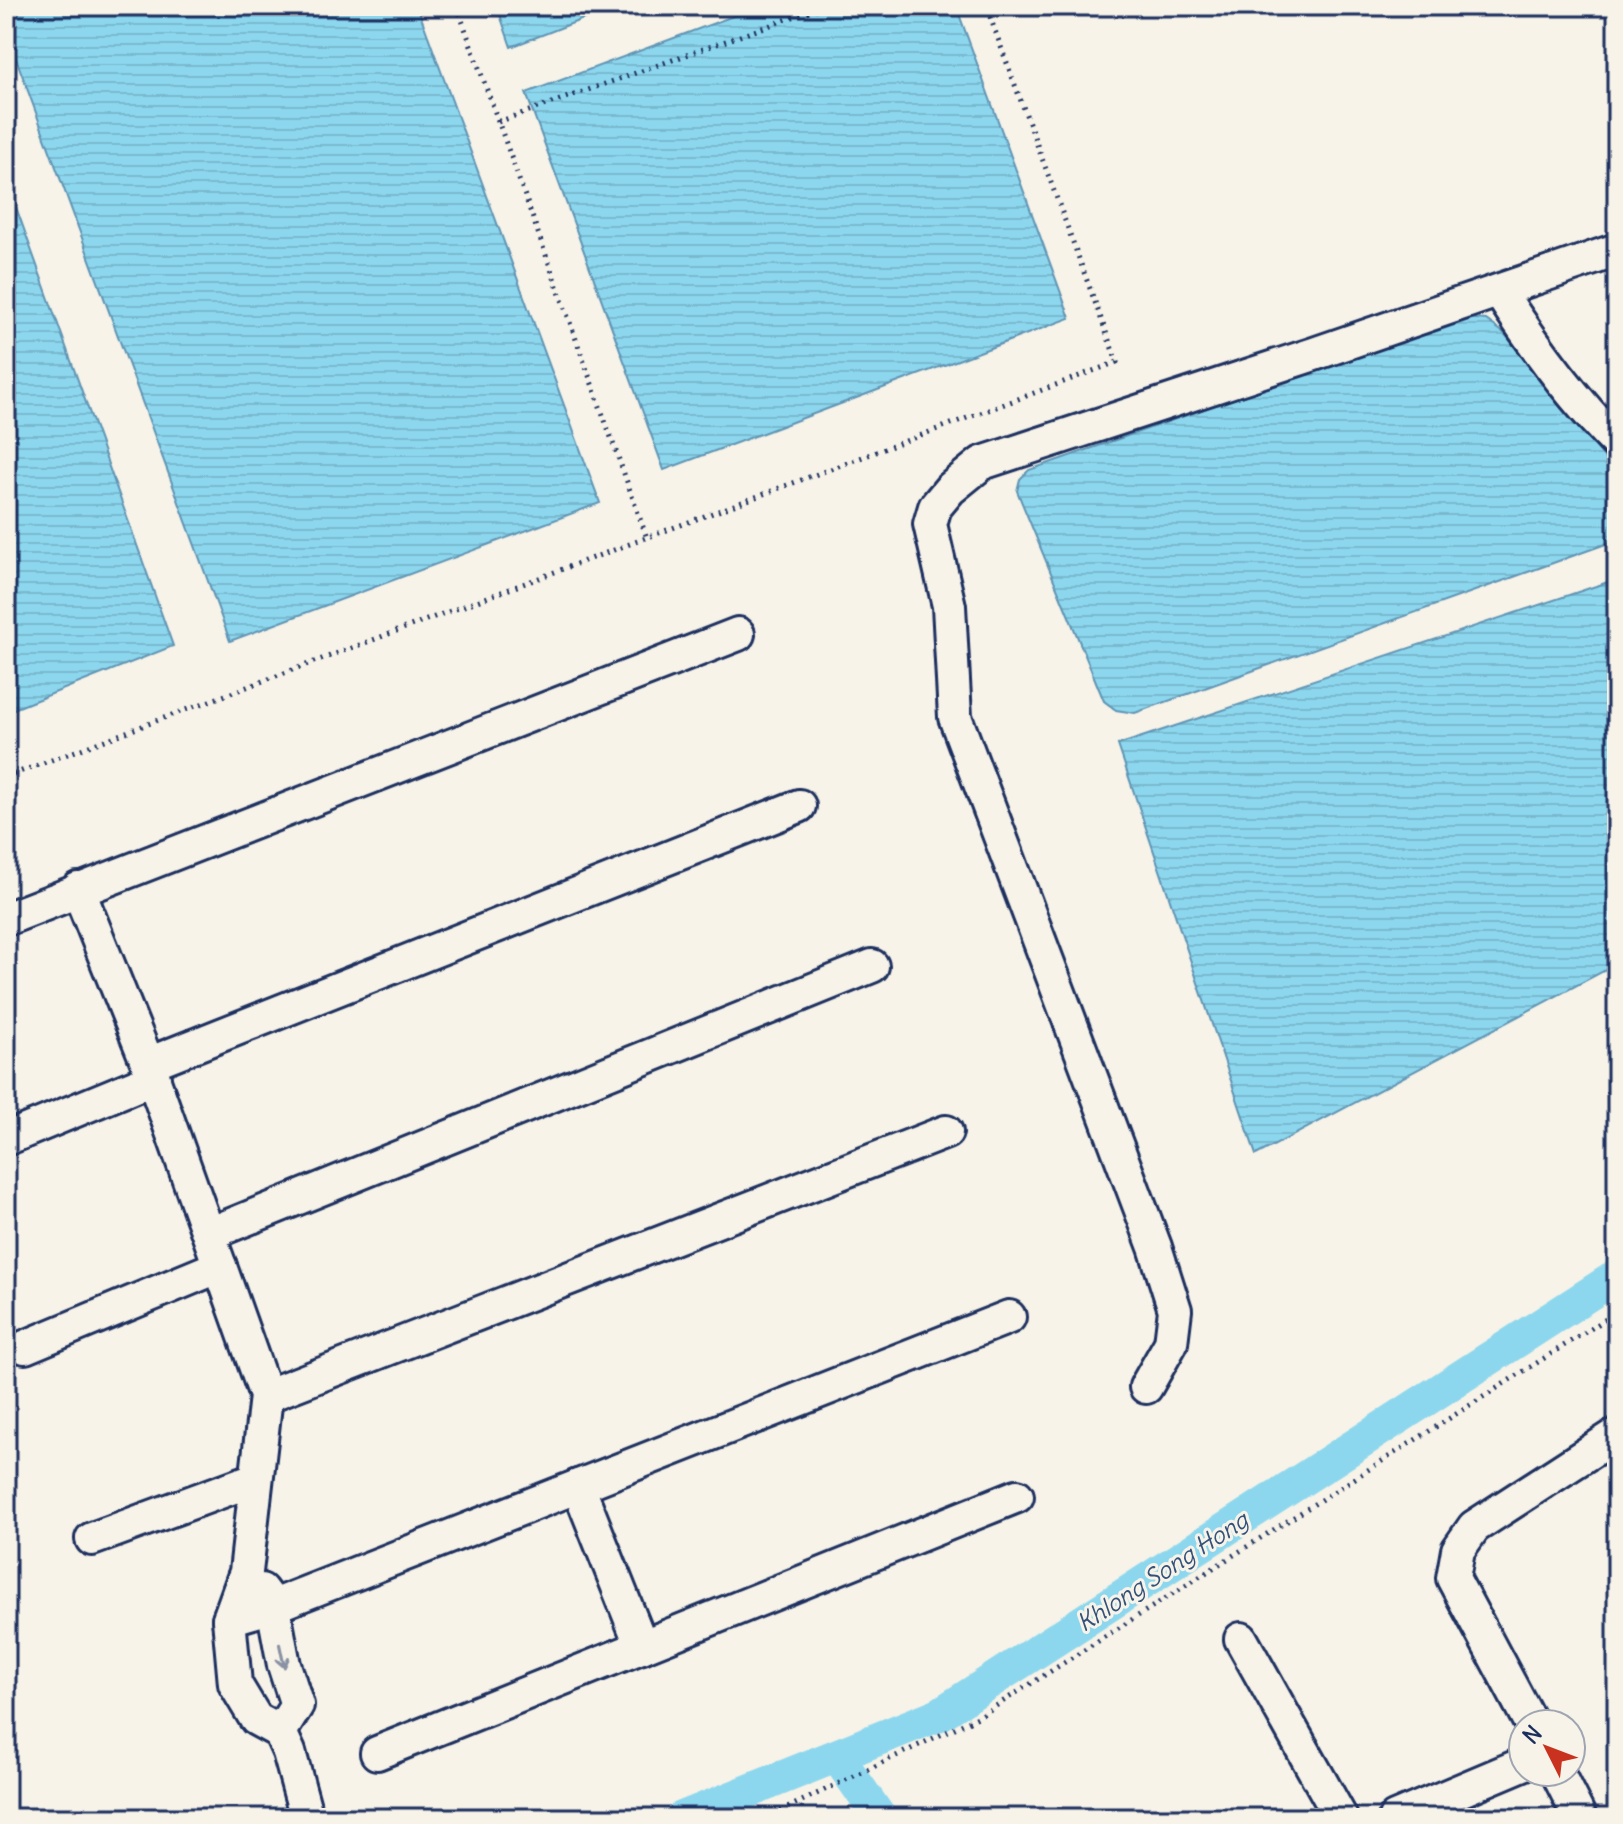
<svg xmlns="http://www.w3.org/2000/svg" width="1623" height="1824" font-family="Delius,sans-serif">
<defs>
<pattern id="water-rules" width="6" height="5" patternUnits="userSpaceOnUse" patternTransform="scale(2)"><rect width="6" height="5" fill="#8dd7ee"/><path d="M0 2.5h6" fill="none" stroke="#79b9ce"/></pattern>
</defs>
<rect width="100%" height="100%" fill="#f7f3e8"/>
<filter id="ink" filterUnits="userSpaceOnUse"><feTurbulence type="fractalNoise" baseFrequency=".0125" numOctaves="2"/><feDisplacementMap in="SourceGraphic" scale="16" xChannelSelector="R" yChannelSelector="G"/><feConvolveMatrix kernelMatrix="1 2 1 2 8 2 1 2 1" color-interpolation-filters="sRGB"/></filter>
<g filter="url(#ink)">
<g fill="url(#water-rules)" stroke="#5f94b4" stroke-width="2">
<path d="M6 6H417L600 503 230 641 6 31Z"/>
<path d="M497 6H617L511 47Z"/>
<path d="M760 6H956L1070 318 664 470 526 93Z"/>
<path d="M6 179 173 646 6 712Z"/>
<path d="M1466 318 1486 320 1504 333 1604 457 1617 490V540L1135 713 1116 710 1104 701 1017 491 1020 479 1029 470Z"/>
<path d="M1617 579V964L1256 1155 1118 745Z"/>
</g>
<g fill="none" stroke-linecap="round" stroke-linejoin="round">
<g stroke="#8dd7ee" stroke-width="34">
<path d="M837 1756 880 1818"/>
<path d="M682 1818 940 1714 1617 1276"/>
</g>
<g stroke="#1b2f5e" stroke-width="38">
<g id="minor">
<path d="M1499 291C1534 346 1571 397 1617 443"/>
<path d="M78 889 148 1064 266 1396 246 1572 229 1619 235 1684 256 1719 280 1732 289 1752 307 1818"/>
<path d="M6 919 738 634"/>
<path d="M148 1064 799 806"/>
<path d="M6 1139 154 1078"/>
<path d="M209 1234 872 966"/>
<path d="M25 1347 220 1266"/>
<path d="M1146 1387 1171 1343 1175 1310 1155 1247 955 717 949 606 930 524 935 507 950 489 982 463 1314 354 1617 250"/>
<path d="M266 1396 946 1132"/>
<path d="M578 1486 642 1647"/>
<path d="M92 1539 255 1479"/>
<path d="M261 1590 273 1606 284 1665 297 1705 280 1732"/>
<path d="M229 1619 273 1606 1009 1317"/>
<path d="M1241 1639 1341 1818"/>
<path d="M1531 1724 1453 1578 1458 1550 1474 1527 1613 1437"/>
<path d="M377 1753 1017 1496"/>
<path d="M1557 1772 1580 1818"/>
<path d="M1395 1818 1523 1764"/>
</g>
</g>
<g stroke="#1b2f5e" stroke-width="5" stroke-dasharray="2 6" stroke-linecap="butt">
<path d="M457 6 647 538"/>
<path d="M498 122 824 6"/>
<path d="M6 777 1117 362 986 6"/>
<path d="M766 1818 980 1716 1617 1312"/>
</g>
<use href="#minor" stroke="#f7f3e8" stroke-width="32"/>
</g>
<defs><path id="oneway-shaft" d="M-6 0H5M1.5-3L5.5 0L1.5 3" fill="none" stroke-width="1.6" stroke-linecap="round" stroke-linejoin="round" transform="scale(2)"/></defs>
<use stroke="#8991a3" href="#oneway-shaft" transform="translate(282 1656) rotate(78)"/>
</g>
<g text-anchor="middle" dominant-baseline="central" stroke-width="6" stroke-linejoin="round" paint-order="stroke">
<g font-size="24" font-style="italic" fill="#32517b" stroke="#f7f3e8">
<text transform="translate(1162 1571) rotate(-33)">Khlong Song Hong</text>
</g>
</g>
<rect width="1623" height="1824" fill="none" stroke="#f7f3e8" stroke-width="32"/>
<rect x="16" y="16" width="1591" height="1792" fill="none" stroke="#1b2f5e" stroke-width="3" filter="url(#ink)"/>
<g transform="translate(1547 1748) rotate(312)"><circle r="38" fill="#f7f3e8" stroke="#9fa5b1" stroke-width="2"/>
<path d="M0-6L14 30L0 20L-14 30Z" fill="#c8321e"/>
<text y="-12" font-size="22" font-weight="bold" text-anchor="middle" fill="#1b2f5e">N</text>
</g>
</svg>
